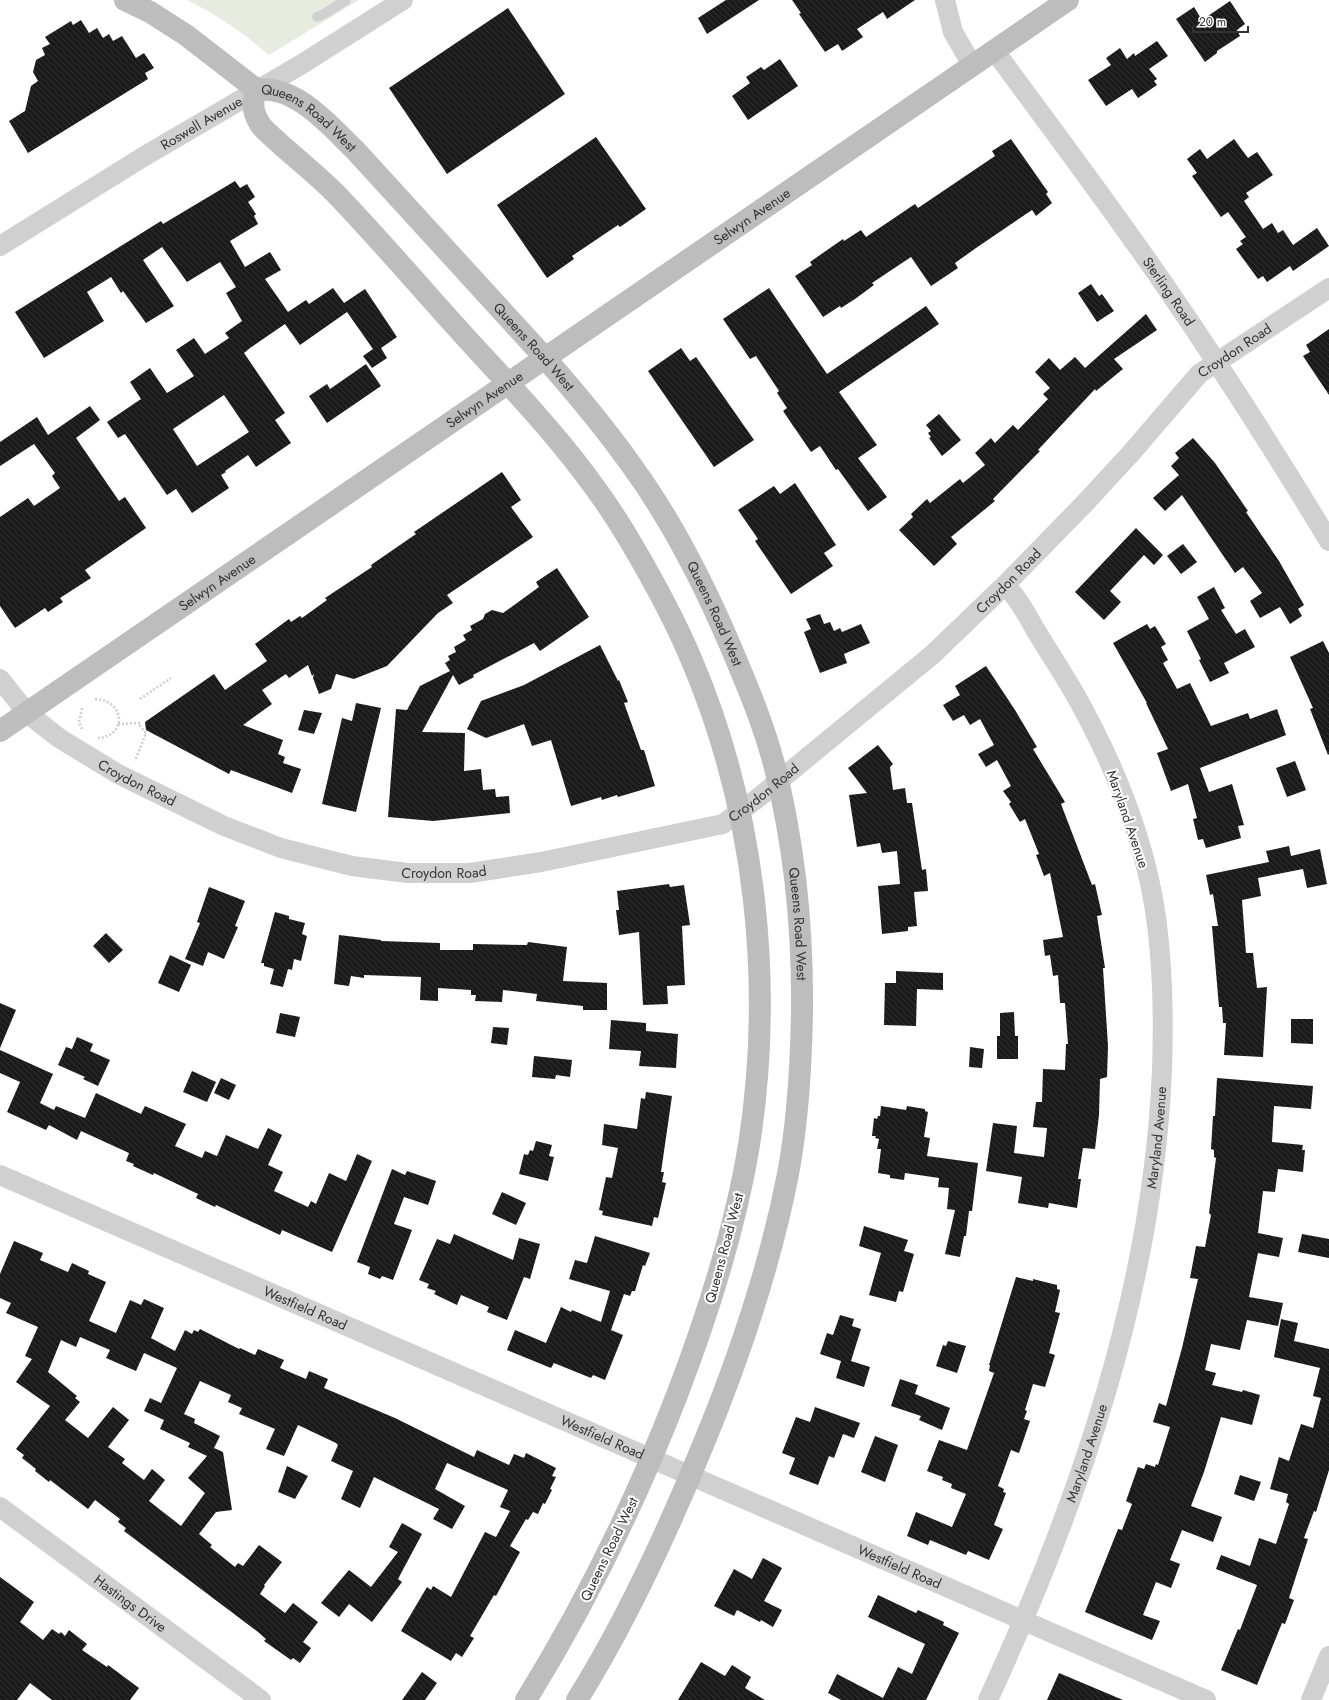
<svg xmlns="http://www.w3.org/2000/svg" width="1329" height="1700" font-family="Jost,sans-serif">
<defs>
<pattern id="building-back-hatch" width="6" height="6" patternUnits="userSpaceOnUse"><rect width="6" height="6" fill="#1a1a1a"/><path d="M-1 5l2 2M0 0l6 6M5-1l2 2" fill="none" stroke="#333"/></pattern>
</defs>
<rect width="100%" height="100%" fill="#fff"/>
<path fill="#e6ecdf" d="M187 0H359L269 55C242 32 219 16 187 0Z"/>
<g fill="url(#building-back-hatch)" fill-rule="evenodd">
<path d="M726 0H759L707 34 698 18Z"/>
<path d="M792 0H915L887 19 883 12 857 29 863 37 842 51 838 44 825 52 799 14 801 13Z"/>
<path d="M1230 1 1245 24 1237 30 1240 36 1217 51V53L1205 62 1176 19 1194 7 1202 20Z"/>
<path d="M508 8 565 94 447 174 389 88Z"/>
<path d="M81 20 89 33 97 28 103 38 109 34 113 41 122 36 136 58 144 53 154 68 145 73 148 79 28 153 9 121 25 111 31 86 38 81 33 72 36 60 45 55 42 48 50 44 45 37 71 21 73 25Z"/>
<path d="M1157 41 1168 56 1149 69 1157 79 1154 81 1157 85 1138 98 1132 89 1106 106 1088 80 1111 65 1106 58 1120 48 1127 59 1134 53 1135 56Z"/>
<path d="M780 59 798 86 748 120 732 96 750 83 746 77 761 67 764 70Z"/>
<path d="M596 137 646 209 620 227 618 225 572 256 574 259 547 278 497 205Z"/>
<path d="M1011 139 1048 192 1046 194 1052 203 1036 216 1032 210 976 248 955 263 958 268 931 286 911 257 872 283 874 285 855 299 841 308 840 306 823 317 795 276 812 265 810 262 843 239 844 241 861 230 866 237 915 204 918 208 995 156 992 151Z"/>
<path d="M1234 139 1248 158 1257 152 1273 175 1246 193 1249 197 1244 201 1263 229 1272 223 1278 233 1283 230 1293 245 1317 228 1329 246 1293 271 1290 266 1267 282 1263 276 1258 279 1236 249 1243 244 1240 241 1246 237 1228 212 1221 217 1192 176 1197 173 1187 159 1200 149 1207 159Z"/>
<path d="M235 181 240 188 247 184 255 197 248 202 256 214 254 216 258 224 230 241 245 267 270 252 281 270 265 279 288 312 306 300 309 304 333 288 344 303 365 289 397 337 381 348 387 358 372 368 363 356 373 349 347 312 300 345 285 324 250 348 244 353 285 413 275 420 291 443 256 467 248 455 225 471 226 472 221 475 229 488 192 513 176 489 167 495 125 434 118 438 107 422 141 399 130 382 150 368 167 393 194 376 176 350 194 338 205 354 229 338 225 333 242 321 226 293 236 287 220 262 187 282 162 247 143 260 174 306 146 323 123 291 121 293 111 277 87 292 104 321 44 358 15 312 161 221 163 224ZM224 395 249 432 197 466 173 429Z"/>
<path d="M1091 284 1099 296 1102 294 1114 311 1097 322 1078 293Z"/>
<path d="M769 288 827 374 926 306 939 324 839 392 877 445 858 458 887 497 868 511 838 469 836 470 820 446 811 452 783 411 787 408 777 393 779 391 756 356 750 359 723 319Z"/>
<path d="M1146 314 1157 330 1114 359 1123 369 1096 391 1095 389 1038 450 1040 451 993 499 995 501 951 537 957 544 934 566 899 530 913 517 911 514 927 499 930 503 960 479 963 483 985 465 975 453 991 438 995 443 1013 425 1018 430 1048 399 1043 394 1050 388 1035 372 1049 358 1060 370 1075 357 1085 368Z"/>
<path d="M1329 329V395L1303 356 1310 352 1306 345Z"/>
<path d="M681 348 690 361 696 357 754 440 714 467 648 371Z"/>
<path d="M366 364 381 386 327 423 309 396 327 384 330 389Z"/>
<path d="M90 406 100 420 76 438 119 501 125 497 146 528 85 570 91 578 60 598 63 602 48 612 45 608 15 628 0 606V517L28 498 34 506 60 488 52 476 55 473 34 444 0 466V442L37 417 48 435Z"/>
<path d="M939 414 961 440 942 456 929 438 931 437 928 433 931 431 926 425Z"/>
<path d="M1193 438 1215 463 1248 511 1246 512 1279 561 1304 605 1298 609 1302 616 1290 624 1280 607 1260 618 1250 601 1262 593 1243 567 1235 573 1182 495 1165 511 1153 498 1179 475 1171 466 1179 458 1175 453Z"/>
<path d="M502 472 521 500 511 507 533 537 447 595 453 603 438 613 387 666 354 679 336 674 331 689 319 694 313 678 314 674 312 676 308 665 289 678 286 674 262 690 272 704 243 725 283 740 278 754 285 757 283 763 301 769 292 793 231 770 229 774 146 730 145 722 214 674 225 690 267 661 255 644 289 619 291 622 300 616 302 618 327 600 325 598 372 567 371 565 416 534 414 532Z"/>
<path d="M795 483 836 545 824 553 833 566 791 594 755 541 758 539 738 510 774 486 780 494Z"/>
<path d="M1136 528 1163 555 1154 565 1144 555 1110 591 1121 602 1104 620 1075 592Z"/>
<path d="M1183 544 1197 562 1181 574 1167 556Z"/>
<path d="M557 568 589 617 540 651 534 643 473 675 474 677 459 685 453 675 422 732 465 733 464 771 481 769 483 790 495 789 496 797 509 796 510 813 433 821 388 817 396 709 407 710 420 686 450 671 445 663 450 660 448 656 456 652 454 647 466 640 463 635 472 630 470 626 483 619 485 614 492 610 503 613 539 587 536 582Z"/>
<path d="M1214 587 1225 608 1221 610 1236 634 1245 629 1255 647 1224 663 1229 673 1210 682 1199 660 1201 659 1187 631 1209 619 1197 597Z"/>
<path d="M820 614 824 624 830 622 834 631 840 628 842 632 861 624 870 643 844 654 847 663 820 673 804 632 811 629 806 619Z"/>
<path d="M1147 624 1150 629 1155 626 1166 644 1161 647 1168 660 1163 663 1177 689 1190 683 1211 726 1248 713 1250 719 1277 709 1286 735 1200 768 1209 792 1232 784 1244 825 1238 826 1241 838 1206 848 1203 839 1198 840 1193 819 1197 818 1188 784 1171 791 1157 753 1168 749 1146 703H1147L1113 643Z"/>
<path d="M1323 641 1329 653V754L1328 755 1310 709 1313 708 1290 657Z"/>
<path d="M600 645 618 681 619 680 628 702 624 703 641 750H644L655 786 618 797 617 795 602 800 601 797 571 806 551 740 532 746 524 724 486 738 467 729 481 701 524 685Z"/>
<path d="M986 666 1015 710 1037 747 1033 749 1065 802 1061 804 1092 885 1095 884 1102 915 1097 916 1105 968H1103L1108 1046 1107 1077 1100 1079 1099 1115 1095 1149 1083 1148 1078 1179H1081L1077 1208 1049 1203 1048 1208 1018 1203 1022 1177 986 1171 993 1123 1017 1126 1014 1153 1044 1157 1047 1128 1033 1127 1036 1102H1042L1043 1069 1065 1070 1066 1044H1068L1065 1003H1060L1058 975 1053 976 1050 955 1045 956 1043 940 1063 937 1050 873 1044 876 1036 855 1039 854 1025 819 1020 822 1009 804 1011 802 1003 791 1011 786 997 760 986 767 978 754 994 745 980 719 970 725 964 715 953 721 943 705 960 695 955 686Z"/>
<path d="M356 703 381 708 356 812 322 804 342 718 352 721Z"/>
<path d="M304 710 322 713 314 734 298 730Z"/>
<path d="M878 745 893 764 890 767 893 790 905 788 907 803H912L922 870 926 869 928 891 914 892 917 926 908 927V931L882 934 878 886 900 884 897 851 882 853 880 843 857 847 849 795 867 793 848 768Z"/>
<path d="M1295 761 1306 790 1287 797 1276 768Z"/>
<path d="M1289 846 1291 856 1320 849 1327 884 1307 888 1303 869 1258 878 1261 896 1242 900 1246 953H1253L1257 988 1267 987 1263 1057 1224 1055 1226 1023H1223L1222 1007H1219L1212 926H1218L1213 894 1210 895 1206 875 1269 862 1266 851Z"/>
<path d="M669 884 670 887 684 885 690 925 682 926 685 985 667 986 668 1004 643 1005 639 932 619 935 616 910H619L617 891Z"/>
<path d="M209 887 245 901 235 926 238 927 224 959 208 952 203 966 185 959 200 923 197 922Z"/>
<path d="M275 912 289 916V919L305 923 302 934 307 936 301 961 294 959 292 970 288 969 283 987 270 984 274 969 264 966V963H261Z"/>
<path d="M106 933 123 950 109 963 93 946Z"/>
<path d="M339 935 381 940V941L440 943V950H473V944L527 945 528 942 567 947 563 981 607 983V1010H583V1006L536 1001 537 994 503 990 502 1002 475 1001 476 995H471V990L438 988V1001L420 1000 421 977 364 975V978L351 976 349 986 334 984Z"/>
<path d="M170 955 191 965 179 992 158 983Z"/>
<path d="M896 971 943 973V990L917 989 916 1026 884 1025 885 983H896Z"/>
<path d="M0 1003 16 1010 0 1048Z"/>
<path d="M1014 1012 1015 1036H1018V1059H997V1036H1000V1013Z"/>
<path d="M280 1013 300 1017 295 1037 276 1033Z"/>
<path d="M1291 1019H1313V1044L1291 1043Z"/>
<path d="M611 1020 646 1023V1031L678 1034 676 1068 639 1066 641 1051 609 1049Z"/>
<path d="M493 1027 509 1028 507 1045 491 1043Z"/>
<path d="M77 1037 93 1044 90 1051 110 1060 98 1086 83 1079 85 1077 58 1065 66 1047 72 1049Z"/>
<path d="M970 1047 984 1049 982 1068 969 1067Z"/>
<path d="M0 1050 53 1074 40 1103 54 1110 56 1106 85 1118 96 1093 141 1114 145 1106 186 1124 175 1146 202 1158 205 1151 217 1156 226 1135 258 1149 268 1128 282 1135 268 1165 283 1172 274 1191 308 1207 311 1201 316 1204 329 1173 346 1181 357 1154 372 1161 332 1252 282 1230 280 1235 216 1205 215 1207 196 1198 198 1194 154 1173 153 1175 133 1166 134 1164 126 1161 129 1153 81 1131 77 1140 49 1125 46 1130 7 1112 20 1082 0 1073Z"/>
<path d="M534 1056 572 1060 570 1077 556 1075 555 1079 532 1077Z"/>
<path d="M192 1071 216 1082 207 1102 183 1092Z"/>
<path d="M221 1078 236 1085 229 1100 214 1093Z"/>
<path d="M1217 1078 1313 1086 1311 1109 1274 1106 1272 1142 1303 1145 1302 1150H1305L1303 1172 1278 1169 1275 1192 1263 1191 1258 1233 1283 1238 1279 1257 1258 1253 1249 1297 1283 1303 1278 1326 1247 1320 1240 1350 1211 1344 1205 1370 1216 1373 1212 1385 1242 1392 1243 1390 1260 1395 1252 1425 1221 1417 1204 1472 1191 1506 1222 1517 1213 1542 1182 1530 1170 1560 1180 1564 1171 1588 1156 1582 1143 1615 1160 1621 1152 1640 1085 1612 1118 1529 1122 1530 1132 1504 1126 1501 1138 1467 1144 1469 1146 1464 1155 1467 1156 1464 1158 1465 1170 1427 1153 1422 1159 1403 1166 1406 1182 1348 1198 1279 1190 1278 1196 1246 1205 1247 1211 1215 1209 1213 1216 1158 1214 1157V1150L1211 1149 1213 1116H1215Z"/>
<path d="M646 1092 672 1096 661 1172H664L662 1182 666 1183 658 1218 654 1217 652 1226 602 1215 603 1211 599 1210 606 1177 612 1178 618 1148 602 1145 604 1124 637 1129 641 1098 645 1099Z"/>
<path d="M881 1106 906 1110 907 1106 925 1109V1111L928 1112 924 1137 930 1138 927 1156 978 1163 972 1211H969L966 1236H964L960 1257 945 1254 955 1210 947 1209 949 1188 938 1187 939 1178 905 1173 904 1180 890 1178V1175L878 1173 881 1149H877L879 1139 875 1138 876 1136H872L874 1118 877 1119 878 1116H880Z"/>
<path d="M536 1141 552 1145 549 1156 554 1157 548 1181 519 1174 524 1154 528 1155 530 1150 533 1151Z"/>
<path d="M392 1169 405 1175 407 1171 436 1181 428 1205 404 1197 394 1224 412 1230 393 1280 382 1276 380 1279 368 1274 370 1267 357 1262Z"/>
<path d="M502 1192 526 1203 516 1225 492 1214Z"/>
<path d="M864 1226 908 1240 904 1251 914 1254 903 1292 899 1291 896 1302 869 1295 881 1253 859 1246Z"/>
<path d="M454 1234 513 1260 519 1238 540 1244 530 1279 524 1277 507 1320 487 1312 489 1307 461 1295 457 1305 434 1294 436 1291 427 1288 429 1284 419 1280 437 1239 450 1244Z"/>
<path d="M1302 1234 1329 1239V1258L1298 1252Z"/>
<path d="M595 1236 650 1253 645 1266 643 1265 635 1291H632L630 1296 624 1294 611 1330 623 1335 605 1380 593 1375 591 1378 554 1363 551 1368 507 1350 515 1330 546 1343 561 1307 571 1312 572 1310 601 1322 610 1291 569 1279 575 1260 587 1263Z"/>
<path d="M14 1241 43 1253 40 1260 68 1272 72 1263 89 1271 88 1274 106 1282 89 1321 116 1333 130 1300 141 1305 144 1299 164 1308 151 1338 175 1351 185 1330 192 1334 194 1330 198 1332 200 1329 239 1349 240 1348 255 1355 258 1349 284 1360 280 1368 306 1379 309 1371 328 1379 324 1388 395 1418 474 1457 477 1450 509 1465 514 1454 524 1458 526 1453 556 1468 552 1476 556 1477 550 1489 552 1490 545 1504 543 1503 538 1514 533 1512 528 1520 526 1519 510 1546 520 1552 496 1596 494 1595 470 1636 474 1638 462 1657 456 1653 451 1661 401 1631 427 1587 431 1590 433 1586 451 1597 485 1532 496 1537 510 1511 500 1507 508 1490 447 1463 435 1489 465 1506 452 1529 433 1519 439 1509 374 1477 360 1508 341 1499 353 1471 331 1461 338 1445 336 1443 298 1425 284 1456 266 1449 275 1429 239 1414 242 1408 228 1402 231 1395 200 1381 184 1414 195 1419 194 1423 220 1436 214 1448 223 1452 232 1510 216 1512 199 1534 212 1545 210 1547 235 1567 238 1563 243 1566 259 1545 282 1562 264 1585 265 1586 260 1594 285 1613 293 1603 318 1622 303 1642 311 1648 300 1663 293 1658 291 1660 264 1641 266 1639 258 1632 124 1531 126 1528 118 1522 120 1519 95 1500 88 1509 50 1480 49 1482 35 1471 36 1469 22 1458 24 1455 16 1449 50 1406 16 1382 32 1359 25 1356 38 1327 6 1313 11 1303 0 1298V1274ZM80 1337 110 1350 106 1358 136 1371 144 1353 177 1368 161 1403 150 1398 144 1411 164 1420 160 1429 190 1443 188 1447 207 1456 188 1478 205 1493 181 1526 149 1501 165 1480 152 1469 144 1480 122 1463 125 1459 108 1447 129 1420 113 1407 88 1438 65 1420 80 1402 75 1398 77 1396 48 1372 61 1340 76 1347Z"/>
<path d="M1016 1277 1033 1281V1279L1057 1285V1289L1060 1290 1055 1312 1060 1313 1049 1353 1055 1355 1045 1387 1033 1384 1025 1410 1027 1411 1024 1419 1030 1421 1019 1453 1011 1450 998 1486 1004 1489 1003 1492 1006 1493 994 1525 1003 1529 989 1560 968 1551 966 1555 930 1540 928 1545 907 1536 916 1512 952 1527 966 1494 951 1488 952 1484 942 1480 943 1477 927 1471 939 1440 967 1450 994 1373 989 1371 990 1365H989Z"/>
<path d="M840 1315 854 1319 852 1326 861 1329 851 1361 870 1367 864 1387 836 1378 841 1361 820 1354 827 1333 833 1335Z"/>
<path d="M1281 1319 1298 1323 1294 1341 1329 1349V1470L1316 1512 1314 1511 1304 1538 1308 1539 1289 1598 1294 1600 1285 1624 1282 1623 1257 1685 1221 1670 1238 1629 1240 1630 1257 1585 1216 1569 1221 1555 1250 1566 1259 1538 1276 1544 1289 1504 1286 1502 1288 1494 1270 1489 1279 1457 1289 1461 1301 1424 1313 1428 1321 1398 1313 1396 1320 1368 1274 1357Z"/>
<path d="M948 1341 966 1346 957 1373 936 1366 943 1345 946 1346Z"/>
<path d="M900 1379 918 1385 915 1394 950 1408 942 1430 919 1420 921 1416 891 1406Z"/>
<path d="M815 1407 860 1423 854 1438 843 1434 834 1458 829 1456 818 1485 789 1474 795 1458 782 1453 796 1417 810 1422Z"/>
<path d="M875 1436 898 1445 885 1482 861 1472Z"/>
<path d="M287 1466 308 1476 295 1499 278 1492Z"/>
<path d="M1240 1475 1261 1482 1254 1501 1234 1494Z"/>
<path d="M402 1523 422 1534 398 1579 402 1582 372 1622 349 1604 339 1617 321 1603 349 1570 371 1587 398 1552 389 1547Z"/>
<path d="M763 1558 782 1568 764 1601 782 1610 773 1627 761 1620 760 1622 737 1610 734 1616 714 1606 734 1569 752 1579Z"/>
<path d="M0 1577 34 1602 20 1622 43 1640 52 1629 59 1634 61 1632 65 1636 69 1630 87 1644 82 1650 107 1667 108 1665 139 1688 130 1700H52L30 1683 17 1700H0Z"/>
<path d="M878 1595 916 1613 918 1610 944 1622 943 1625 959 1633 926 1700H841L828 1693 837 1674 883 1698 898 1667 912 1674 925 1644 868 1617Z"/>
<path d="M701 1662 725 1676 732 1665 751 1677 745 1688 765 1700H678Z"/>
<path d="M422 1672 437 1683 425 1700H402Z"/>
<path d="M1059 1673 1123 1700H1047Z"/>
</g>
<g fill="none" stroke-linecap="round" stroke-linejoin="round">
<g stroke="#cdcdcd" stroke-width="2.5" stroke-dasharray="2 2" stroke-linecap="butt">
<path d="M95 699C126 701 127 736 98 738"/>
<path d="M140 699 171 678"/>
<path d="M82 708 79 722 82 729"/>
<path d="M118 724 140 723V726L146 733 135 761"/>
</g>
<path stroke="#d0d0d0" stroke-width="10" d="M317 17 324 14 346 0"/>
<g stroke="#d0d0d0" stroke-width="20">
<path d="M945 0 953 32 972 65"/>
<path id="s1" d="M994 50C1052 129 1111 207 1166 287 1223 370 1277 455 1329 541"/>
<path id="s2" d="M0 246 143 157 302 64 403 0"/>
<path id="s3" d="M0 679 27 713 59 738 118 774 224 826 281 848 352 866 407 873H470L541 862 723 824 758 798 932 655 1007 583 1086 502 1132 452 1199 374 1329 288"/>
<path id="s4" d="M0 1175 1206 1700"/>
<path id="s5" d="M0 1507 261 1700"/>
<path id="s6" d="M988 1700C1079 1502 1153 1290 1162 1070 1164 1011 1163 951 1152 893 1138 822 1108 752 1072 689 1060 669 1047 649 1035 629 1026 613 1018 598 1005 585"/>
<path d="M1311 1700 1329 1656"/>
</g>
<g stroke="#bdbdbd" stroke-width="22">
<path d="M125 0 150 12 186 35 257 90"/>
<path id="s7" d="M257 90C296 85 329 125 355 150L545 358C575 392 605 428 632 466 672 521 703 582 730 645 747 685 764 725 775 768 795 848 803 932 802 1014 801 1068 798 1121 788 1174 770 1266 739 1358 703 1445 667 1533 627 1620 577 1700"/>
<path d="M257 90C250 102 254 116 262 127 285 150 312 170 335 193 385 245 431 300 480 353 535 412 589 471 630 541 653 580 675 620 692 661 756 812 774 984 749 1145 735 1230 708 1314 677 1395 636 1501 586 1603 526 1700"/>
<path id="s8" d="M0 731 1068 0"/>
</g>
</g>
<g text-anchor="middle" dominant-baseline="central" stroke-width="4" stroke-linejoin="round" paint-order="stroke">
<g font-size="14" fill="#333" stroke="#fff">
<text stroke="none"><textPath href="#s2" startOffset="236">Roswell Avenue</textPath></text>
<text stroke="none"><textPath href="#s7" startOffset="61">Queens Road West</textPath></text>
<text stroke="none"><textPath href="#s8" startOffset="911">Selwyn Avenue</textPath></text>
<text stroke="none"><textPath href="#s1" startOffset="298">Sterling Road</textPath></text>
<text stroke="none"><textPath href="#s7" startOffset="385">Queens Road West</textPath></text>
<text stroke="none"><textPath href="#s3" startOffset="1481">Croydon Road</textPath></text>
<text stroke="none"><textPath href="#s8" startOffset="587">Selwyn Avenue</textPath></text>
<text stroke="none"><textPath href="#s3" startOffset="1157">Croydon Road</textPath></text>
<text stroke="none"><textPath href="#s8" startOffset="263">Selwyn Avenue</textPath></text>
<text stroke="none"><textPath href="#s7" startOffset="709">Queens Road West</textPath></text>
<text stroke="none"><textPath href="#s3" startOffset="174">Croydon Road</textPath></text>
<text stroke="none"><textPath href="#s3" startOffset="833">Croydon Road</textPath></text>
<text transform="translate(1128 819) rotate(71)">Maryland Avenue</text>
<text stroke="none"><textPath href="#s3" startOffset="498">Croydon Road</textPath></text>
<text stroke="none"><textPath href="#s7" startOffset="1033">Queens Road West</textPath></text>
<text stroke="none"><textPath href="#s6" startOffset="590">Maryland Avenue</textPath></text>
<text transform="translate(724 1248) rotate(-75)">Queens Road West</text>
<text stroke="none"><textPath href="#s4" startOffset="333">Westfield Road</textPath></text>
<text stroke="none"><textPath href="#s4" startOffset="657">Westfield Road</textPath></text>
<text stroke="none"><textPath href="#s6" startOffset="266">Maryland Avenue</textPath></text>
<text transform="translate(609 1549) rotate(-64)">Queens Road West</text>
<text stroke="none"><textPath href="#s4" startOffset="981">Westfield Road</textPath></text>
<text stroke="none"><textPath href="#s5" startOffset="162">Hastings Drive</textPath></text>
</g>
</g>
<path d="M1193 26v6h55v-6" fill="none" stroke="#333333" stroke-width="2"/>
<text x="1199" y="26" font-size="12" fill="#333333" stroke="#ffffff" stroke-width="3" paint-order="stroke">20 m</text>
</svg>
